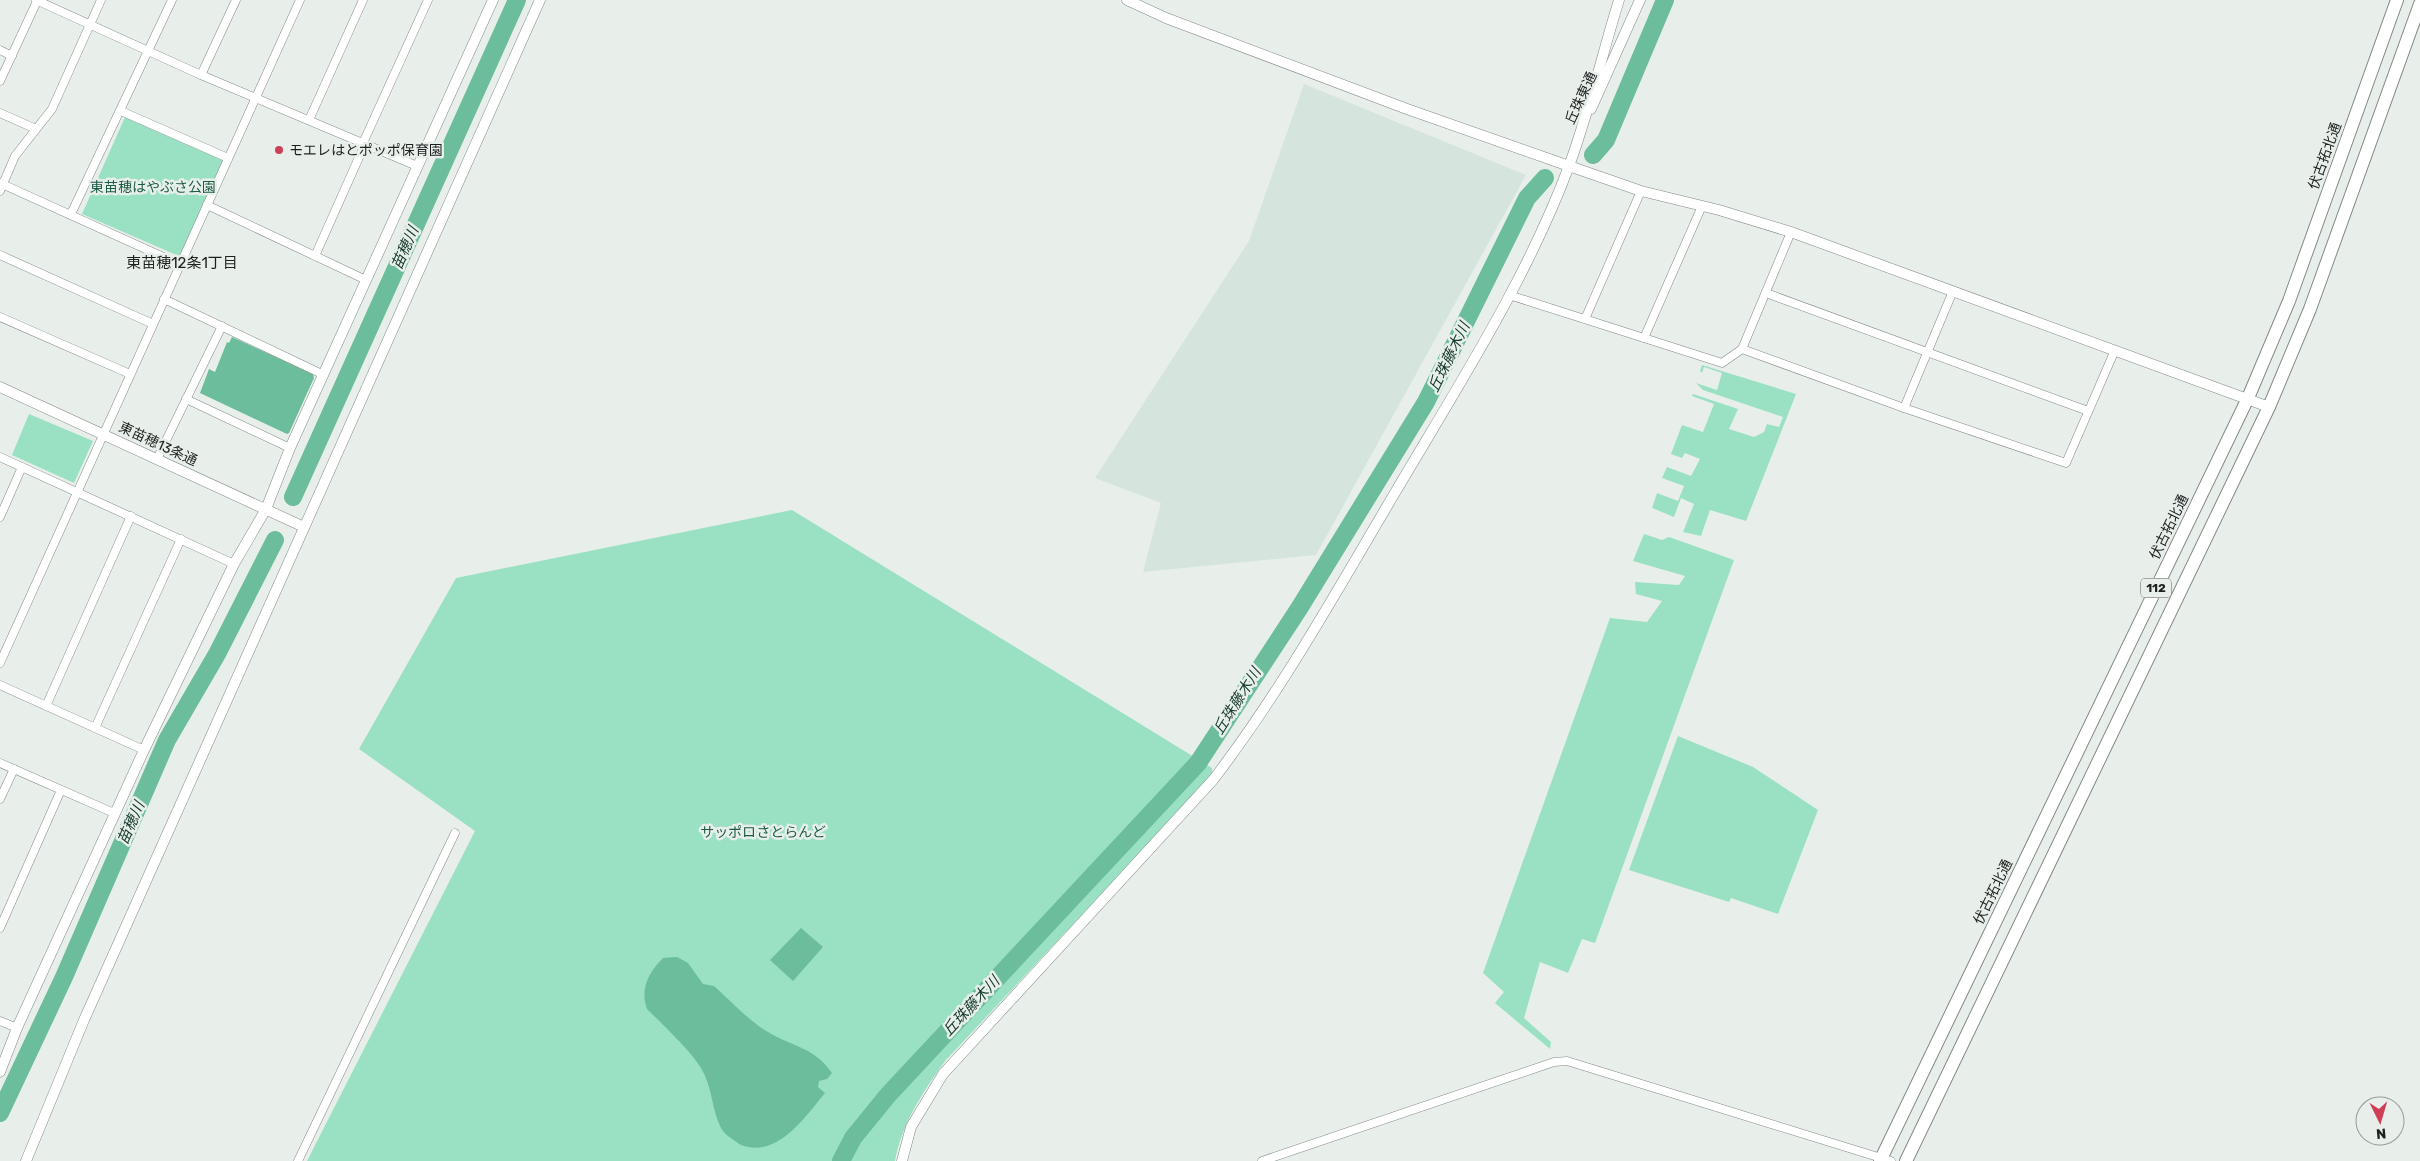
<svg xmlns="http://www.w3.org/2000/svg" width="2420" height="1161" font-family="Rubik,'Noto Sans JP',sans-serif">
<rect width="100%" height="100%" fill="#e8efeb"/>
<path fill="#d5e4dd" d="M1304 84 1526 175 1316 555 1143 572 1161 503 1095 478 1249 241Z"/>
<g fill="#99e1c2">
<path d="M125 117 224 161 181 257 82 214Z"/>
<path d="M1702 365 1796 394 1746 521 1710 510 1701 536 1683 532 1694 504 1681 498 1674 517 1652 508 1657 493 1678 501 1684 486 1662 478 1667 467 1691 476 1700 459 1685 453 1682 458 1671 454 1682 425 1703 432 1714 404 1692 396 1693 394 1738 409 1729 429 1754 437 1764 432 1767 424 1779 427 1783 417 1703 390 1696 383 1717 390 1722 373 1704 367 1702 373 1700 371Z"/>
<path d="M29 414 93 441 74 483 12 455Z"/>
<path d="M792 510 1212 768V773L1181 809 945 1061C923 1092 902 1123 895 1161H307L475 831 359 749 456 578Z"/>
<path d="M1644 534 1662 540 1669 537 1734 560 1595 943 1582 939 1568 973 1540 962 1524 1018 1551 1042 1550 1049 1495 1003 1504 992 1483 973 1610 618 1647 622 1662 601 1636 594 1635 582 1679 585 1685 576 1633 561Z"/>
<path d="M1678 736 1753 767 1818 810 1778 914 1731 898 1729 902 1629 870Z"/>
</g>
<g fill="#6bbd9b">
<path d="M232 337 313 374 314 378 289 433 287 434 200 393 209 369 215 372 227 342 229 343Z"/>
<path d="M801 928 823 947 793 981 770 960Z"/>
<path d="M677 957 688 963 703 984 714 986C730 1000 750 1022 768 1032 793 1047 814 1047 832 1073L827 1079 819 1081 818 1087 825 1093C806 1116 776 1161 739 1144 733 1139 723 1134 720 1126 712 1109 712 1086 701 1068 690 1050 663 1025 647 1009 640 989 648 973 663 958Z"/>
</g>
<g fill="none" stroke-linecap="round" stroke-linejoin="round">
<g stroke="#6bbd9b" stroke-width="18">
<path d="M1593 155 1606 140 1665 0"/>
<path d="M293 497 517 0"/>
<path d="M0 1113 64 977 167 740 217 654 275 540"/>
<path d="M841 1161 853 1138 888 1095 1198 763 1300 607 1426 402 1527 198 1545 178"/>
</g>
<g stroke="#838986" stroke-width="9">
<g id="minor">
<path d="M36 0 201 75 417 166"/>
<path d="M0 50 12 56"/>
<path d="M201 75 236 0"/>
<path d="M0 81 37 1"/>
<path d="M121 111 228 158"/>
<path d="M0 113 36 129"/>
<path d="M309 120 363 0"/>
<path d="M363 143 428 0"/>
<path d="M0 183 181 265"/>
<path d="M0 191 15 156 52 109 101 0"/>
<path d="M207 205 366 280"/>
<path d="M71 214 172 0"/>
<path d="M1791 232 1742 349 1904 408 2066 463 2115 350"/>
<path d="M0 255 153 324"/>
<path d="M315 256 365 144"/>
<path d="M1766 293 2088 411"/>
<path d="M1509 295 1644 338 1702 206"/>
<path d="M164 299 324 375"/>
<path d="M0 317 130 374"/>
<path d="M1585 319 1641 191"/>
<path d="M1644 338 1722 363 1742 349"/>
<path d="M186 399 290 448"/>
<path d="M1904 408 1953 291"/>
<path d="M0 457 234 564"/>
<path d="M157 459 222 326"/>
<path d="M0 517 22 467"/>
<path d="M0 663 300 0"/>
<path d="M0 685 144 750"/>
<path d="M46 706 131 516"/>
<path d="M95 728 181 539"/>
<path d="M0 763 114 813"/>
<path d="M0 799 14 769"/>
<path d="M0 928 61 790"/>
<path d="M0 1021 17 1028"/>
<path d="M298 1161 455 833"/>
<path d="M1262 1161 1554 1062 1567 1061 1891 1161"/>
</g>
</g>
<g stroke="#838986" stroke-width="11">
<g id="tertiary">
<path d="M1127 0 1166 18 1407 109 1569 166 1641 191 1719 210 1791 232 2269 407"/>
<path d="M1591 109 1640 0"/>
<path d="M0 387 304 527"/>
<path d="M0 1072 17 1028 144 750 234 564 266 509 290 448 493 0"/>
<path d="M26 1161 84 1020 540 0"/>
<path d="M902 1161 911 1127 943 1074 1213 780C1282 690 1338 589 1396 491 1458 386 1526 281 1569 166 1589 112 1602 55 1619 0"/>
</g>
</g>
<g stroke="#838986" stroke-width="14">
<g id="primary">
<path d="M1880 1161 2248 398 2289 301 2397 0"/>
<path d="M1906 1161 2269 407 2310 309 2420 4"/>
</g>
</g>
<use href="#minor" stroke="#fff" stroke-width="8"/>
<use href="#tertiary" stroke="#fff" stroke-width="10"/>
<use href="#primary" stroke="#fff" stroke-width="12"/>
</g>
<circle fill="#ce3e56" stroke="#e8efeb" stroke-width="2" cx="279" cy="150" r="5"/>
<g text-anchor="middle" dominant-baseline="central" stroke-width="5" stroke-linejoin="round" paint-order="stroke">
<rect fill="#e8efeb" stroke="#5b5e5c" stroke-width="1" x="2141" y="578.5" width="30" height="19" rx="4"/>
<g font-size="12" font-weight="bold" fill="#1e201f">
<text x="2156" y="588">112</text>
</g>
<g font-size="14" fill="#1e201f" stroke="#e8efeb">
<text transform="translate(1581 98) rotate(-65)">丘珠東通</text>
<text transform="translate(2325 156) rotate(-70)">伏古拓北通</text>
<text transform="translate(158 444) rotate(25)">東苗穂13条通</text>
<text transform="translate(2169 527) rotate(-64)">伏古拓北通</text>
<text transform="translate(1993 892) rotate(-64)">伏古拓北通</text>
</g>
<g font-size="14" fill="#1e201f" stroke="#e8efeb" text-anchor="start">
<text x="289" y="150">モエレはとポッポ保育園</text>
</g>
<g font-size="14" fill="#1c5c45" stroke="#e8efeb">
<text x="153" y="187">東苗穂はやぶさ公園</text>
<text x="763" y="832">サッポロさとらんど</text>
</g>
<g font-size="15" font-style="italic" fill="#153a2c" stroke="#e8efeb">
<text transform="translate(405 248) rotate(-66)">苗穂川</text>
<text transform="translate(1449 357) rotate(-64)">丘珠藤木川</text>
<text transform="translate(1237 701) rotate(-58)">丘珠藤木川</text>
<text transform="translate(131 823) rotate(-66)">苗穂川</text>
<text transform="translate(971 1006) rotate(-47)">丘珠藤木川</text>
</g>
<g font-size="15" fill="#1e201f" stroke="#e8efeb">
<text x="182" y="263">東苗穂12条1丁目</text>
</g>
</g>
<g transform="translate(2380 1121) rotate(175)"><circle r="24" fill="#e8efeb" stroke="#979c99"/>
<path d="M0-4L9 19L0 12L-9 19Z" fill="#ce3e56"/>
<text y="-8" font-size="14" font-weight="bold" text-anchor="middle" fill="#1e201f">N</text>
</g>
</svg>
